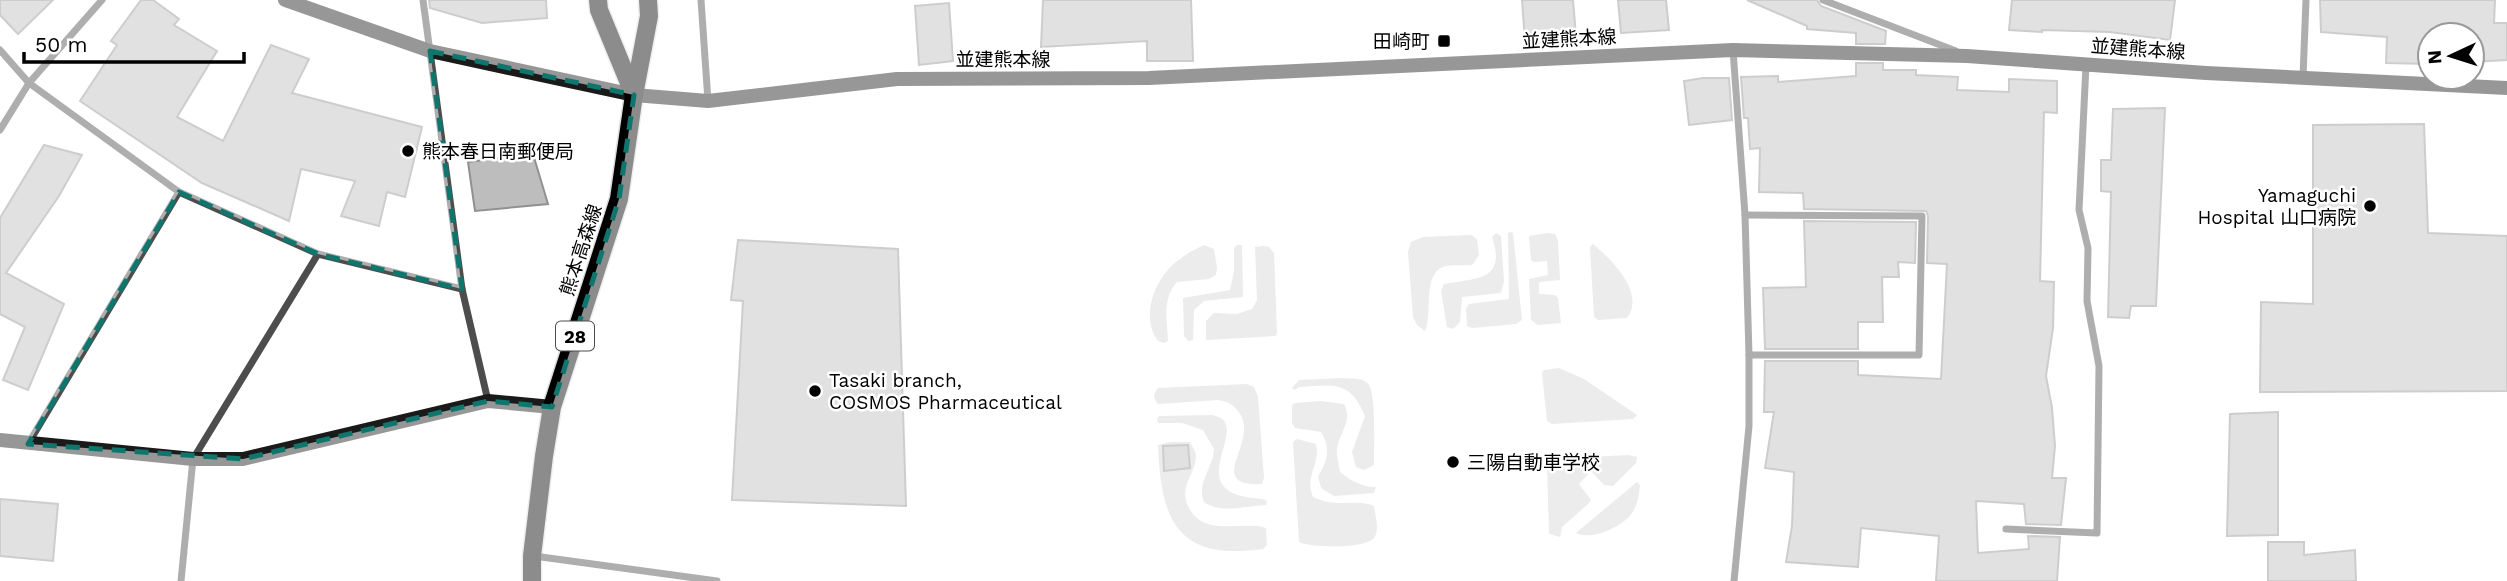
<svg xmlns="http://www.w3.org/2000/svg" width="2507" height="581" font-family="'Work Sans','Noto Sans JP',sans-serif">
<rect width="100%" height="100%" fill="#fff"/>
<g fill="#d4d4d4">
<path d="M1511 232 1513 233 1522 320 1516 324 1472 328 1467 326 1466 309 1469 304 1509 299 1508 233Z"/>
<path d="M1496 233 1501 236 1504 281 1501 293 1462 297 1460 322 1453 329 1447 327 1441 291 1444 284C1476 278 1507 281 1492 237Z"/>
<path d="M1548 233 1555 234 1558 240 1560 280 1539 282V294L1555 295 1558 298 1561 323 1538 325 1531 320 1529 279 1548 275 1547 261 1534 262 1531 260 1529 236Z"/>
<path d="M1471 235 1477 239 1479 255 1472 265C1464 266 1450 264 1443 267 1422 275 1433 314 1425 331L1417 325 1413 317 1408 252 1411 242 1423 237Z"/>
<path d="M1593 244C1611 259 1646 293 1627 318L1598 320 1594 317 1590 247Z"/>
<path d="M1204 245 1214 249 1217 267 1216 275 1209 279 1177 282C1162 298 1167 321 1168 341L1164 343 1158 341C1139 316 1156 275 1180 259 1187 253 1196 249 1204 245Z"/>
<path d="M1237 245H1242L1243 297 1204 301 1194 310 1193 340 1188 341 1184 336 1183 298 1230 290 1234 271V248Z"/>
<path d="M1263 246 1269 247 1274 253 1277 332 1276 336 1206 340V321L1214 313 1237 314 1252 309 1257 300 1255 247Z"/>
<path d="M1559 368 1584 379 1637 415 1633 419 1552 424 1547 421 1542 373 1544 370Z"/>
<path d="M1342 378C1350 379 1364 377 1369 385 1376 395 1374 450 1374 465L1364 470 1356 467 1352 452 1365 416C1350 380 1334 385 1299 387L1295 390 1292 388 1299 380Z"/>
<path d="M1247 384 1254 387 1258 397 1264 478 1262 484C1201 487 1264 438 1237 410 1232 403 1226 401 1218 400L1158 404C1153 398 1153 394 1158 388Z"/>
<path d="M1321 401 1344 404C1353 421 1340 431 1337 448 1336 456 1339 464 1340 472 1349 480 1364 488 1376 487L1374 493 1334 496 1321 488 1318 476C1328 461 1331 448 1321 432L1295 428 1292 423V405L1295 403Z"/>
<path d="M1212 415C1259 423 1171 495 1263 499L1267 501 1266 505C1246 506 1221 514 1204 502 1196 483 1213 469 1214 449L1203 430 1182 423H1158L1157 419 1159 416Z"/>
<path d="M1297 439 1316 444C1321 463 1304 476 1313 497 1338 509 1354 498 1374 506 1375 515 1380 530 1374 538 1364 549 1311 548 1299 542L1293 442Z"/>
<path d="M1170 442H1190C1192 447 1196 451 1196 457 1195 477 1174 490 1193 514 1209 535 1244 521 1266 528L1267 545 1263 549C1177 561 1161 521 1158 445Z"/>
<path d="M1629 455 1637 457 1636 463 1613 486 1604 485 1591 471 1579 484 1591 500 1588 504 1562 527 1560 537 1549 534 1547 466 1551 459Z"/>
<path d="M1637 482 1640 485C1639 493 1638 505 1632 513 1622 527 1592 541 1576 533Z"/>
</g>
<g fill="#bdbdbd" stroke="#919191" stroke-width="2">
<path d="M0 0H53L18 34 0 15Z"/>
<path d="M141 0H153L179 19 174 25 217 51 177 117 223 141 271 45 309 59 292 93 422 127 405 197 387 192 379 226 341 216 355 181 301 169 289 221 202 183 80 101 117 45 111 41Z"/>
<path d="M429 0H546L547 18 482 23 430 8Z"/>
<path d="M1043 0H1191L1193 61H1147V41L1041 47Z"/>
<path d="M1522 0H1573L1576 36 1525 40Z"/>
<path d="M1618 0H1666L1669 30 1621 33Z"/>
<path d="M1747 0H1817L1821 6 1886 31 1885 44H1856V33L1807 29V26Z"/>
<path d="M2012 0H2175L2170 40 2110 32 2042 30V32L2009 30Z"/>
<path d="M2320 0H2495L2494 23H2507V60L2472 62V35H2430V64L2386 63 2387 37 2321 32Z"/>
<path d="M949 3 953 61 919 65 915 6Z"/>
<path d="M1856 63H1883V70H1916V75L1958 77 1957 90 2009 92V79L2057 81V113L2044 112 2040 281 2054 282 2053 328 2046 376 2052 408 2055 446 2052 478H2066L2061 525 2026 524 2024 504 1976 501 1978 553 2029 549 2028 536 2060 537 2057 581H1936L1939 536 1861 528 1858 567 1786 562 1792 526 1794 472 1765 468 1774 412H1764L1765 361H1858V375L1941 379 1947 264 1927 263 1928 216 1926 211 1804 209 1803 193 1759 192 1760 148 1750 149 1748 118H1744L1741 77 1778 76V82L1856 76Z"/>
<path d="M1703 78H1729L1732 120 1689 125 1684 81Z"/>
<path d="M2165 108 2156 306H2131L2129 318 2108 317 2111 192 2101 191V160H2111L2113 109Z"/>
<path d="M2424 124 2428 233 2507 236V391L2260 392 2261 302 2313 304V125Z"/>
<path d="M44 145 82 155 59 196 6 273 64 304 28 390 3 380 25 327 0 314V218Z"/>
<path d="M533 154 548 204 475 211 468 162Z"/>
<path d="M1804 221 1916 222 1915 263 1898 262 1899 277H1882L1883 322H1858V349H1765L1763 288 1806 287Z"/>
<path d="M738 240 898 249 906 506 732 500 743 301 731 300Z"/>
<path d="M2278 412V535L2227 536 2230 414Z"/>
<path d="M1188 445 1190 468 1164 471 1163 446Z"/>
<path d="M0 499 58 504 53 561 0 556Z"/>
<path d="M2268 542H2304V555L2355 550 2356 581H2268Z"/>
</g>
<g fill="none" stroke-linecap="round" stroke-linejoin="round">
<g stroke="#dbdbdb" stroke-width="21">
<g id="primary">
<path d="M598 0 599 10 634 95"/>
<path d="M532 581V556L544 456 552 407 619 199 634 95 649 16 648 0"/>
</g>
</g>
<g stroke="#4d4d4d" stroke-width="7">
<path d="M423 0 462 289 488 401"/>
<path d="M701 0 708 101"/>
<path d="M1823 0 1956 51"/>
<path d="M0 50 29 83 179 192 318 254 462 289"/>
<path d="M1733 50 1745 215 1749 355V426L1734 581"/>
<path d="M2303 77 2306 0"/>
<path d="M0 130 29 83 102 0"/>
<path d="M1745 215 1922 216 1919 355H1749"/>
<path d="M28 444 179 192"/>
<path d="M2006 529 2097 533 2099 366 2087 301 2088 248 2079 210 2086 65"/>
<path d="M534 556 717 581"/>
<path d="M181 581 193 459 318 254"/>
</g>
<g stroke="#1a1a1a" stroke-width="14">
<path d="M285 0 430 51 634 95 708 101 897 79 1149 78 1733 50 1967 56 2206 73 2507 88"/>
<path d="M0 440 193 459H243L488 401 552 407"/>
</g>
<use href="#primary" stroke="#000" stroke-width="18"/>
</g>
<path d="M0 0H2507V581H0ZM430 51 634 95 619 199 552 407 488 401 243 459 28 444 179 192 318 254 462 289Z" fill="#fff" fill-opacity=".55" fill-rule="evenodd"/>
<path fill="none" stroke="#0f766e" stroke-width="5" stroke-dasharray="14 9" stroke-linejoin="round" d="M430 51 634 95 619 199 552 407 488 401 243 459 28 444 179 192 318 254 462 289Z"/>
<g fill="#000" stroke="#fff" stroke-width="2.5">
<rect x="1437" y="34" width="14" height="14" rx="3.5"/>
<circle cx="408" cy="151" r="7"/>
<circle cx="2370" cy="206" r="7"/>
<circle cx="815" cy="391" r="7"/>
<circle cx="1453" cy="462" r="7"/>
</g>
<g text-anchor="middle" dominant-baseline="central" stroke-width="5" stroke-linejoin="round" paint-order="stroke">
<rect fill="#fff" stroke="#4c4c4c" stroke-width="2" x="556" y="321.5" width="38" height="29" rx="5"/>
<g font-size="18" font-weight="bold" fill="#000">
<text x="575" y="336">28</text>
</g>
<g font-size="19" fill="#000" stroke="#fff">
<text transform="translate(1569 39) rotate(-3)">並建熊本線</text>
<text transform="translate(2138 49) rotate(4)">並建熊本線</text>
<text x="1003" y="59">並建熊本線</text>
<text transform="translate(581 250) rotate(-72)">熊本高森線</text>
</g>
<g font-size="19" fill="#000" stroke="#fff" text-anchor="start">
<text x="1430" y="41" text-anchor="end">田崎町</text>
<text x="422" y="151">熊本春日南郵便局</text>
<text x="2356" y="195" text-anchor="end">Yamaguchi<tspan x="2356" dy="22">Hospital 山口病院</tspan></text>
<text x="829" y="380">Tasaki branch,<tspan x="829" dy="22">COSMOS Pharmaceutical</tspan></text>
<text x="1467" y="462">三陽自動車学校</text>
</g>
</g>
<g transform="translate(2451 56) rotate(266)"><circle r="33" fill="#ffffff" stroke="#999999" stroke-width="2"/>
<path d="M0-5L12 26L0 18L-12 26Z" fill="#000000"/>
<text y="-10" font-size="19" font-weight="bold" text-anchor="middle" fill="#000000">N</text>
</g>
<path d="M24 52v10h220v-10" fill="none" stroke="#000000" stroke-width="3.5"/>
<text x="35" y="52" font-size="21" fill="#000000" stroke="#ffffff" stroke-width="5" paint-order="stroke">50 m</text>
</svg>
